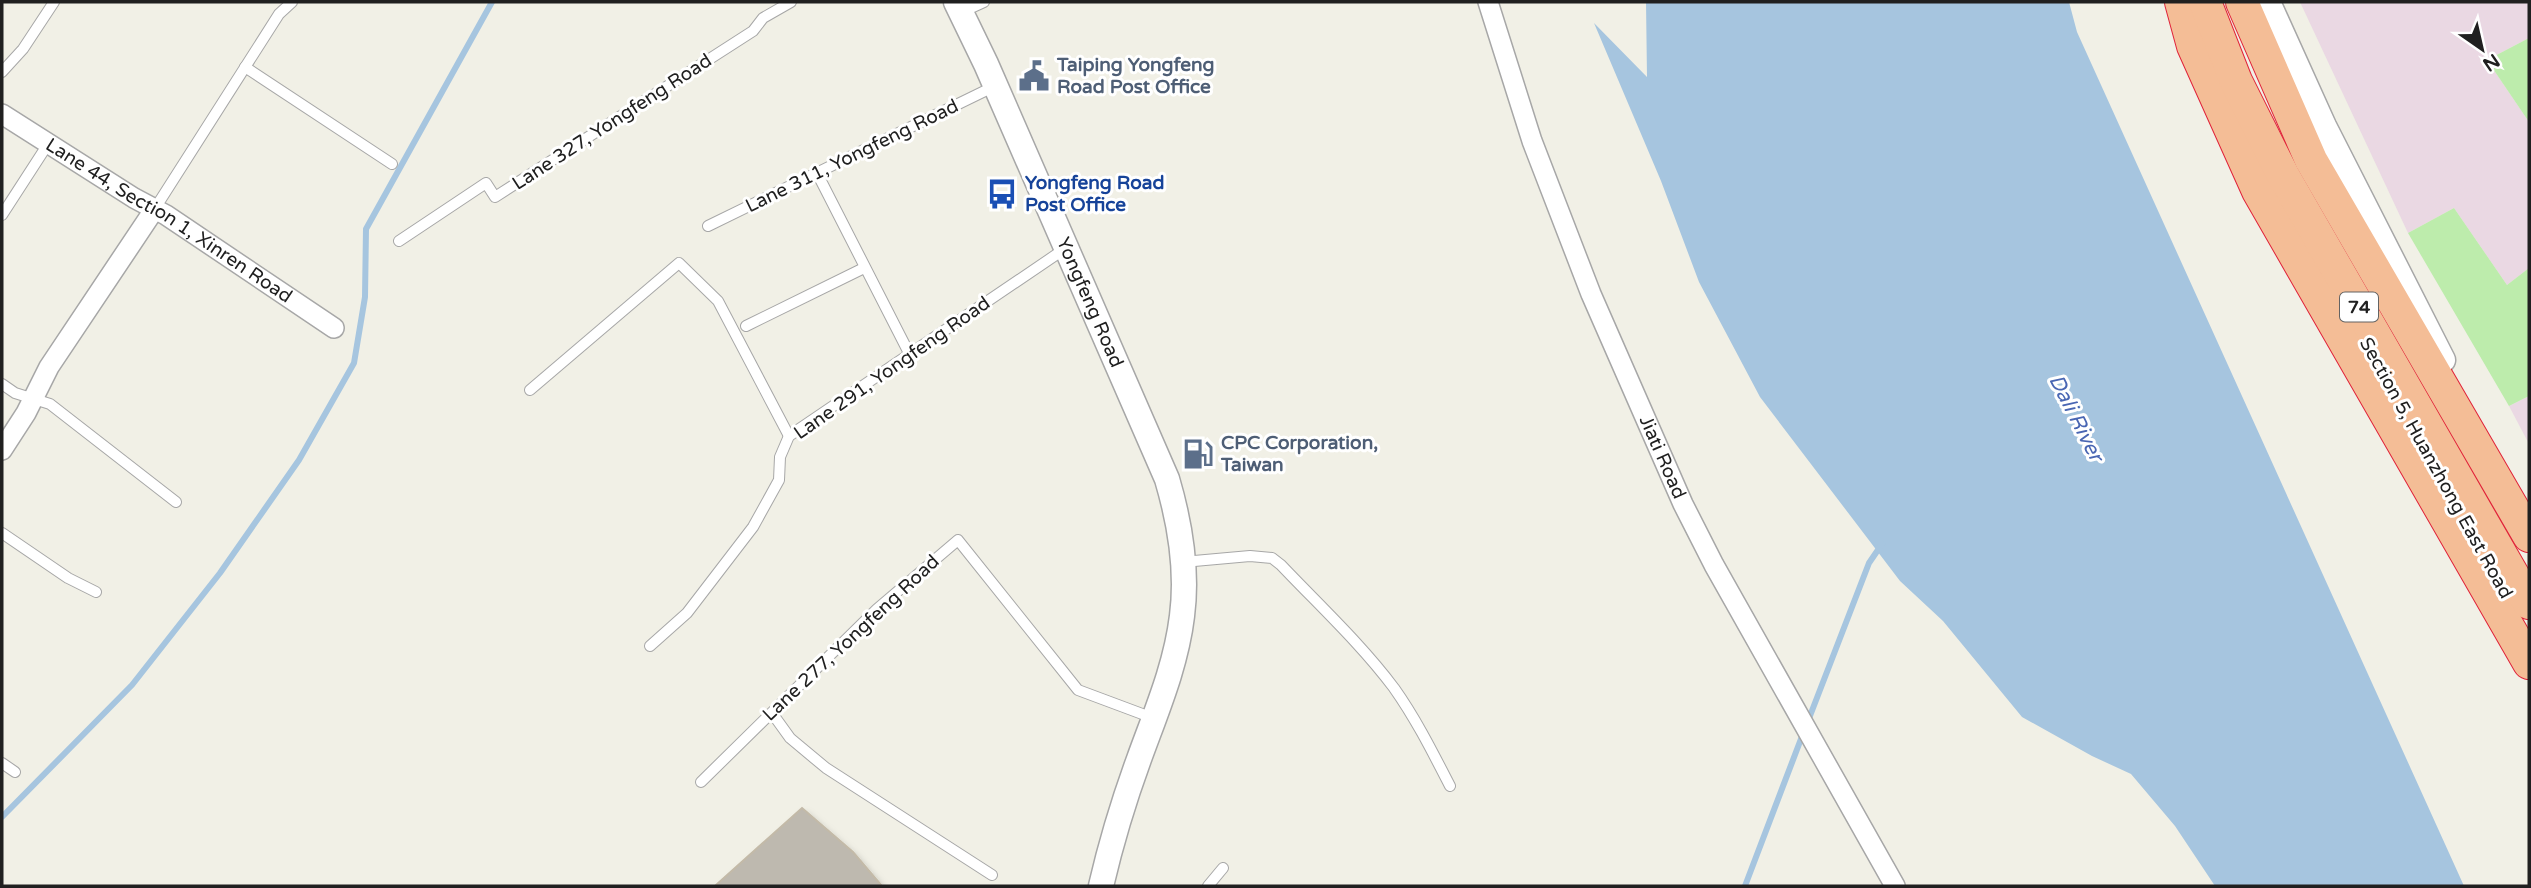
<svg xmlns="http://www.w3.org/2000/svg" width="2531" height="888" font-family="'Varela Round',sans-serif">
<defs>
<filter id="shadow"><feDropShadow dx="3.5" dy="6" stdDeviation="3.5" flood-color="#0004"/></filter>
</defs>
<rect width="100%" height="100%" fill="#f1f0e6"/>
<g fill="#ead8e3">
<path d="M2300 2H2529V38L2487 60 2529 122V268L2507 285 2454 208 2408 233Z"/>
<path d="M2529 396V444L2509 406Z"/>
</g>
<g fill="#bdecac">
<path d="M2529 38V122L2487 60Z"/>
<path d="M2454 208 2507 285 2529 268V396L2509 406 2408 233Z"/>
</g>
<path fill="#a6c5df" d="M1646 2H2069L2077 32 2464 886H2215L2175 826 2131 774 2092 756 2022 717 1943 621 1900 581 1760 397 1699 282 1661 181 1594 23 1647 77Z"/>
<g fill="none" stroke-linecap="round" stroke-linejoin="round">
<g stroke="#a6c5df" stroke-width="6">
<path d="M1808 721 1869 563 1882 544"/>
<path d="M2 817 132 685 220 573 299 460 354 363 365 297 366 229 492 2"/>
<path d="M1745 886 1804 731"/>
</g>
</g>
<path fill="#beb9af" stroke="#c3baa8" stroke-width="2" filter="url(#shadow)" d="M802 808 853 852 882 886H717L716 885Z"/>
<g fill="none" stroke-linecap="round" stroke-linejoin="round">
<g stroke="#a7a7a7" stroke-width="12">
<g id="service">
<path d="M962 12 984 2"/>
<path d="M245 67 392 164"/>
<path d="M2 72 23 49 54 2"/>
<path d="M817 173 910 355"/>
<path d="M154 210 279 14 292 2"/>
<path d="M2 215 48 144"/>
<path d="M708 226 995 86"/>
<path d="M399 241 486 183 495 197 753 31 763 18 791 2"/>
<path d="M746 326 864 268"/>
<path d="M2 384 15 393 50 404 176 502"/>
<path d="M530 390 679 263 718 301 789 436"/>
<path d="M2 533 68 578 96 592"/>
<path d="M1183 562 1250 556 1272 558 1281 565C1319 605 1361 644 1394 688 1416 719 1433 753 1450 786"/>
<path d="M650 646 687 613 753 527 779 480 780 457 789 436 1066 248"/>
<path d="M772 713 790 738 826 768 992 875"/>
<path d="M2 763 15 772"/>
<path d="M701 782 877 609 958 540 1078 690 1153 718"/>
<path d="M1208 886 1223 868"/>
</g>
</g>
<g stroke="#a7a7a7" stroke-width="22">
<g id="minor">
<path id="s1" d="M1488 2 1532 141 1591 294 1683 504 1714 565 1895 886"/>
<path id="s2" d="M2 114 134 198 166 215 334 328"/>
<path d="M2 450 26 413 49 367 154 210"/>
</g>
</g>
<g stroke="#a7a7a7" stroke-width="27">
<g id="tertiary">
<path id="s3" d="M956 2 986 64 1167 479C1180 523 1188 570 1182 616 1176 666 1156 712 1139 759 1124 800 1111 843 1101 886"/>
<path d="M2268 2 2324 126 2443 360"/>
</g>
</g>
<g stroke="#e02239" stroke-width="34">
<g id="trunk">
<path d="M2181 2 2193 46 2258 191 2529 663"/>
<path d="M2205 2 2236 81 2283 175 2529 603"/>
<path d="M2242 2 2311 160 2529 536"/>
</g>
</g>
<use href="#service" stroke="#fff" stroke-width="10"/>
<use href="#minor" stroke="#fff" stroke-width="19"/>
<use href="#tertiary" stroke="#fff" stroke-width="24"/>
<use href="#trunk" stroke="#f4bd96" stroke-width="32"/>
</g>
<defs>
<g id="civic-bare" transform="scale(2.415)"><path d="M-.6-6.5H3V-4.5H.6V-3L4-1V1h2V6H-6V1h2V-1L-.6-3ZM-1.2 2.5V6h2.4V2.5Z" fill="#5c6f8a" stroke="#fff" stroke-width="2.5" paint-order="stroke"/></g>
<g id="bus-bare" transform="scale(2.415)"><path d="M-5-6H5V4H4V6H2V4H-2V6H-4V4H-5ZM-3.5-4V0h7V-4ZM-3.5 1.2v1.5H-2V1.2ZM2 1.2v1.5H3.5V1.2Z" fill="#1a4fb4" stroke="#fff" stroke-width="2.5" paint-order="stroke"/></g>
<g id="fuel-bare" transform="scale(2.415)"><path d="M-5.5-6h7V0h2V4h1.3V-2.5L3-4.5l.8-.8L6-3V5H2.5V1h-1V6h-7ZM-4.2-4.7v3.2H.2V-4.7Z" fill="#5c6f8a" stroke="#fff" stroke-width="2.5" paint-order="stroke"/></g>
</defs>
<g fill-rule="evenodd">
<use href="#civic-bare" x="1034" y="76"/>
<use href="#bus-bare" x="1002" y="194"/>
<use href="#fuel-bare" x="1198" y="454"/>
</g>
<g text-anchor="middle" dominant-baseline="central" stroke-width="6" stroke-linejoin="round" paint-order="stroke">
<rect fill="#fff" stroke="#636363" stroke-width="2" x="2340" y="292.5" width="38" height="29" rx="5"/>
<g font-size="18" font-weight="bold" fill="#202020">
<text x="2359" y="307">74</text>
</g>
<g font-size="19" font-weight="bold" fill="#4e5e75" stroke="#fff" text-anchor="start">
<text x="1057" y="65">Taiping Yongfeng<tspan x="1057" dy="22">Road Post Office</tspan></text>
<text x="1221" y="443">CPC Corporation,<tspan x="1221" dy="22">Taiwan</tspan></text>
</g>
<g font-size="19" fill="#202020" stroke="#fff">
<text transform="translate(612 122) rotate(-33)">Lane 327, Yongfeng Road</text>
<text transform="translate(852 156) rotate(-26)">Lane 311, Yongfeng Road</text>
<text stroke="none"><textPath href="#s2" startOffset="198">Lane 44, Section 1, Xinren Road</textPath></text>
<text stroke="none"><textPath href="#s3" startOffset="329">Yongfeng Road</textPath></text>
<text transform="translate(892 368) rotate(-35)">Lane 291, Yongfeng Road</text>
<text stroke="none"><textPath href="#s1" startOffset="488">Jiati Road</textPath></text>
<text transform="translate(2436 468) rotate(61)">Section 5, Huanzhong East Road</text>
<text transform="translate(851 638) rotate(-43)">Lane 277, Yongfeng Road</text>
</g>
<g font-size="19" font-weight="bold" fill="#164399" stroke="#fff" text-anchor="start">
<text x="1025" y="183">Yongfeng Road<tspan x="1025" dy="22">Post Office</tspan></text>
</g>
<g font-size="21" font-style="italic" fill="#4966b3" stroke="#fff">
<text transform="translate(2076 418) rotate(63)">Dali River</text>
</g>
</g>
<rect width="2531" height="888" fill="none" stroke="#202020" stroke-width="7"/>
<g transform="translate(2482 49) rotate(146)" stroke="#ffffff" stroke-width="5" paint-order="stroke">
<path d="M0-5L12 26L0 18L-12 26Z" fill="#202020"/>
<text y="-10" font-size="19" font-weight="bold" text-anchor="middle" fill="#202020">N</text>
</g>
</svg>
